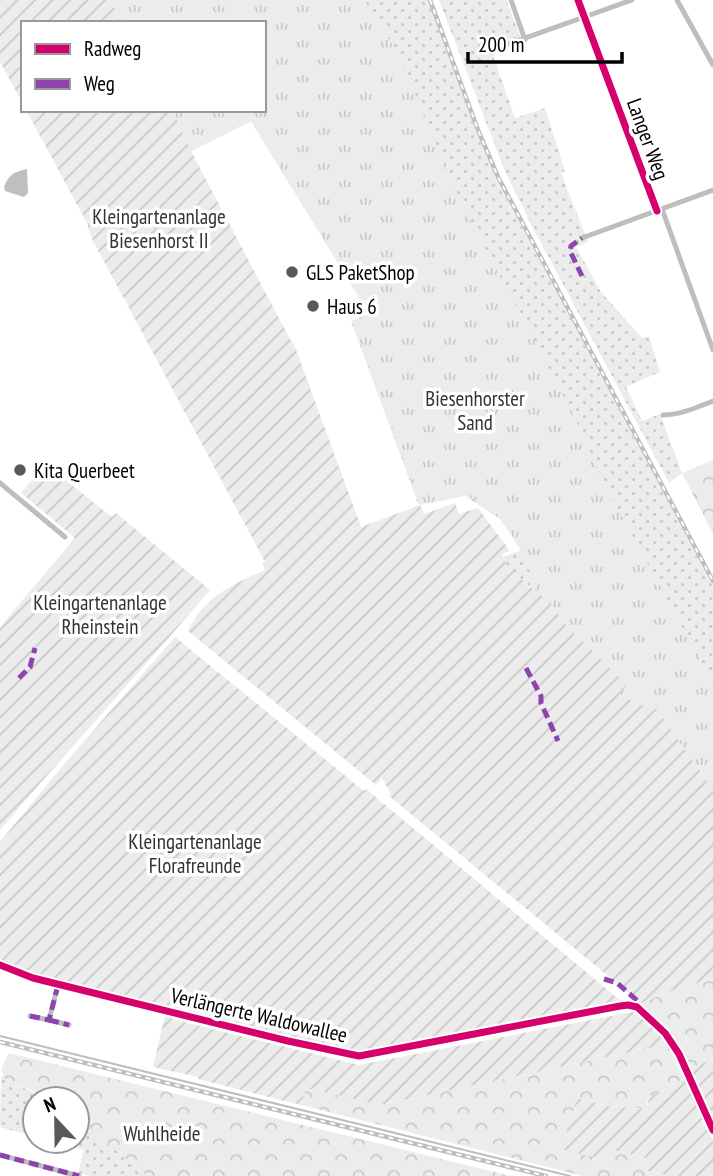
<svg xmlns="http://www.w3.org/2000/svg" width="713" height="1176" font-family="'PT Sans Narrow',sans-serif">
<defs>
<pattern id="grass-dots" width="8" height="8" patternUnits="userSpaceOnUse" patternTransform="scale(1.75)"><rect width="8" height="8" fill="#ececec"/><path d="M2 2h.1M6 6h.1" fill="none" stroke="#c9c9c9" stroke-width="1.8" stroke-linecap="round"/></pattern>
<pattern id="forest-crowns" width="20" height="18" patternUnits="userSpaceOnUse" patternTransform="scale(1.75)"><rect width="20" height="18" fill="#ececec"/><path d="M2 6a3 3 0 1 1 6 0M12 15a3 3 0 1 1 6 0" fill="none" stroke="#c9c9c9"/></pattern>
<pattern id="park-tufts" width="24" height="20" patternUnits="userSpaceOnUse" patternTransform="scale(1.75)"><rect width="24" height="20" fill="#ececec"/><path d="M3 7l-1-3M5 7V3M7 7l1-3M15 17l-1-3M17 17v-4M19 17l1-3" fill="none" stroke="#c9c9c9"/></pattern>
<pattern id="garden-furrows" width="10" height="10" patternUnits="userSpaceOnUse" patternTransform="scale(1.75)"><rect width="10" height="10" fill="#ececec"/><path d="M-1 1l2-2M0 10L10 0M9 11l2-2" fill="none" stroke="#c9c9c9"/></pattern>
</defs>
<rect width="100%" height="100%" fill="#fff"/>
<g fill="url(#grass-dots)">
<path d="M110 0H429L476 131 496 179 713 586V790L654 710 619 695 627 685 563 622 551 604 507 567 503 557 521 550 500 519 465 496 420 505 418 503 351 321 369 314 251 121 191 151 173 110H264V23Z"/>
<path d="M439 0H506L521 38 495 54 494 58 515 118 545 108 565 171 561 173 588 242 576 247 601 292 642 338 649 336 660 372 626 387 642 421 660 414 682 473 669 483 533 228 504 169Z"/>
<path d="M1 1076 45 1099H35V1137L0 1127Z"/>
<path d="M77 1120 83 1124 148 1176H90L78 1173 84 1150 51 1141H77Z"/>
</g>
<g fill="url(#forest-crowns)">
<path d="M713 460V534L682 473Z"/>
<path d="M713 980V1058L689 1070 665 1029 641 1006V1003L686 985Z"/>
<path d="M668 1044 684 1079 649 1097 647 1101 648 1109 608 1106 577 1098 604 1148 646 1158 644 1170 671 1176H583L301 1105 305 1087 380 1105Z"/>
<path d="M9 1053 511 1176H148L77 1120V1099H45L37 1093 5 1079 1 1069Z"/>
</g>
<path fill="url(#park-tufts)" d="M110 0H365L370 11 397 51 455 191 573 414 605 485 713 684V806L655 711 619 695 627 685 564 622 550 604 539 594 519 546 500 519 467 495 420 505 352 321 371 316 251 121 191 151 181 130 173 110H264V23H123Z"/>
<g fill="url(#garden-furrows)">
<path d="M0 0H110L123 23H23V104L0 62Z"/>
<path d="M26 110H173L181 130 191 151 291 341 294 344 361 527 420 505 424 514 455 503 459 514 478 508 510 551 502 554 507 567 551 604 563 622 627 685 619 695 654 710 656 708 713 790V980L686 985 641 1003 389 796 391 794 382 778 376 785 188 631C205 596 231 585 265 570L262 563 265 562 92 239 87 223Z"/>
<path d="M45 464 112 517 116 513 210 590C141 671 69 749 0 830V627L75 538 21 493Z"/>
<path d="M175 637 364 791 366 789 621 1001 357 1052 27 971 15 967 0 959V842L65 763Z"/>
<path d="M632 1012 638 1014 668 1044 380 1105 306 1088 301 1105 198 1079V1077L153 1067 165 1015 176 1020 359 1065Z"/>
<path d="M713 1058V1120L690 1070Z"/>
<path d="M684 1079 713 1141V1176H671L644 1170 646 1158 604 1148 600 1159 561 1149 577 1098 608 1106 647 1109 649 1097Z"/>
</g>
<path fill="#bfbfbf" d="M27 169 28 193 24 197 5 191 4 187C9 174 14 172 27 169Z"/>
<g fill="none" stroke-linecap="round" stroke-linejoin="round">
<g stroke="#bebebe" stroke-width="5">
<path d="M511 0 525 40"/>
<path d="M578 0 657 211"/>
<path d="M677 0 713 65"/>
<path d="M491 52 500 47 632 0"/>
<path d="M662 209 713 350"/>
<path d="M582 238 713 190"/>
<path d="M663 415C681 415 697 407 713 401"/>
<path d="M0 483 65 537"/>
<path d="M30 1016 49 1020 58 985"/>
<path d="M49 1020 69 1025"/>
<path d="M0 1155 79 1176"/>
</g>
<path stroke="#b8b8b8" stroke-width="7" d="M0 965 33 978 288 1041 359 1056 620 1006 628 1005 637 1007 665 1033 679 1054 713 1130"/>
<path stroke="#bebebe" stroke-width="2" d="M0 1036 570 1176"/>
<g stroke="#bebebe" stroke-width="4.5">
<g id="rail">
<path d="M430 0 478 130 498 177 713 581"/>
<path d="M0 1042 546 1176"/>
</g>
</g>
<use href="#rail" stroke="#fff" stroke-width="2" stroke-dasharray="5" stroke-linecap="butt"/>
<g stroke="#8e44ad" stroke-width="5" stroke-dasharray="10 5" stroke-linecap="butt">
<path d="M582 276 570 251 571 246 582 238"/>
<path d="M526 668 541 696V703L558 741"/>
<path d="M19 678 30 667 35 648"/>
<path d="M604 979 617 983 640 1003"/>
<path d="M30 1016 49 1020 58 985"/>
<path d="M49 1020 69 1025"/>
<path d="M0 1155 79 1176"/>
</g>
<g stroke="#fff" stroke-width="11">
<g id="cycleway">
<path d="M578 0 657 211"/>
<path d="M0 965 33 978 288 1041 359 1056 620 1006 628 1005 637 1007 665 1033 679 1054 713 1130"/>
</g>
</g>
<use href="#cycleway" stroke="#d6006c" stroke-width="7"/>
</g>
<g fill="#595959" stroke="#fff" stroke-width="2.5">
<circle cx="292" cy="272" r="7"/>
<circle cx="313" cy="306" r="7"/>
<circle cx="20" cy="470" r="7"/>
</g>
<g text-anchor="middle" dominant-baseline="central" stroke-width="7" stroke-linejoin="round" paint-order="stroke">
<g font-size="21" fill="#000" stroke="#fff">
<text transform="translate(648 139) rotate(70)">Langer Weg</text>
<text transform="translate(259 1015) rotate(13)">Verlängerte Waldowallee</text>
</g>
<g font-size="21" fill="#333" stroke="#fff">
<text x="159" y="216">Kleingartenanlage<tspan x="159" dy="24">Biesenhorst II</tspan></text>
<text x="475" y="398">Biesenhorster<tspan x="475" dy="24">Sand</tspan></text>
<text x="100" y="602">Kleingartenanlage<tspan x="100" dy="24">Rheinstein</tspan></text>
<text x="195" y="841">Kleingartenanlage<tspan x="195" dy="24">Florafreunde</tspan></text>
<text x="162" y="1133">Wuhlheide</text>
</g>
<g font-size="21" fill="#000" stroke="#fff" text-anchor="start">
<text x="306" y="272">GLS PaketShop</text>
<text x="327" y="306">Haus 6</text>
<text x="34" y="470">Kita Querbeet</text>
</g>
</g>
<rect x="21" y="21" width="245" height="91" fill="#ffffff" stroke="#999999" stroke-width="2"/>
<rect x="35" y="44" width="35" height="10" fill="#d6006c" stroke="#999999" stroke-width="2"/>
<text x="84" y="56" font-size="21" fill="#000000">Radweg</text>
<rect x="35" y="79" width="35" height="10" fill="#8e44ad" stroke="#999999" stroke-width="2"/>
<text x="84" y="91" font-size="21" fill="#000000">Weg</text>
<g transform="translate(56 1120) rotate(338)"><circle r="33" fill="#ffffff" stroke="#999999" stroke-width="2"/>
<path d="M0-5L12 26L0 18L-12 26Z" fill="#595959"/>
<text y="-10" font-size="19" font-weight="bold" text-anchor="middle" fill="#000000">N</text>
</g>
<path d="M468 52v10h154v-10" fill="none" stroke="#000000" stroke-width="3.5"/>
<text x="478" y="52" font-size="21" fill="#000000" stroke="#ffffff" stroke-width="5" paint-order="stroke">200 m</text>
</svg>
